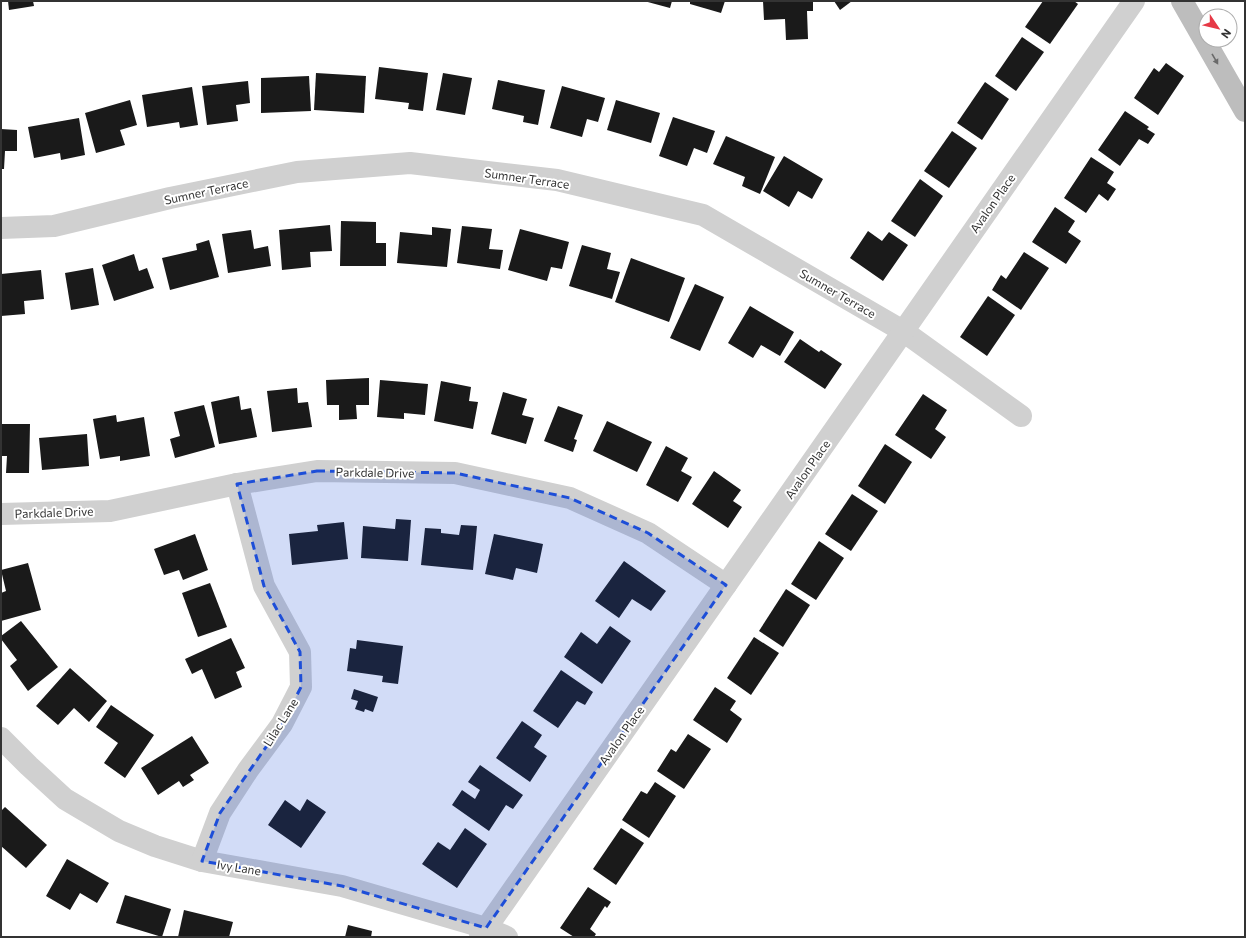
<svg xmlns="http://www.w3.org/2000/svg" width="1246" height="938" font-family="Commissioner,sans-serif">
<rect width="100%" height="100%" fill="#fff"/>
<g fill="#1a1a1a">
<path d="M8 1H33L34 6 9 10Z"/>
<path d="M644 1H672L670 8Z"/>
<path d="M690 1H725L721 13 690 4Z"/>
<path d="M763 1H813V11H807L808 39 786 40 785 19 764 20Z"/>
<path d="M834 1H852L840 10Z"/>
<path d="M1043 1H1074L1078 4 1050 44 1025 27Z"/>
<path d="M1022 37 1044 52 1016 91 995 76Z"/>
<path d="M1166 63 1184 76 1158 115 1134 98 1154 68 1159 72Z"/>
<path d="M379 67 428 73 423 111 408 109 409 103 375 99Z"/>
<path d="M316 73 366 76 364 113 314 110Z"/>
<path d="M443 73 472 78 465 115 436 110Z"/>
<path d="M309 76 311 111 261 113V78Z"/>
<path d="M498 80 545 90 538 125 523 122 524 116 492 109Z"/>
<path d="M248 81 250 103 236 105 238 121 207 125 202 86Z"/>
<path d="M985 82 1009 99 982 140 957 123Z"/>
<path d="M562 86 605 98 598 122 587 119 582 137 550 128Z"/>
<path d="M192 87 198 125 180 128 179 122 147 127 142 95Z"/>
<path d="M130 100 137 125 120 130 125 145 96 153 85 113Z"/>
<path d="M616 100 660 113 651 143 607 130Z"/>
<path d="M1125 111 1149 127 1147 129 1155 134 1148 144 1139 139 1120 166 1098 150Z"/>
<path d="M673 117 715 131 707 153 694 148 687 166 659 156Z"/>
<path d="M79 118 85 155 61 160 60 153 34 158 28 127Z"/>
<path d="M1 129 17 130V151H5L4 169H1Z"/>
<path d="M952 131 977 148 949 188 924 171Z"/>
<path d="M726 136 775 157 760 194 742 186 745 177 713 164Z"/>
<path d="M784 156 823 179 812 199 798 191 789 207 763 191Z"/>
<path d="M1091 157 1114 172 1107 183 1116 189 1108 201 1099 194 1086 213 1064 198Z"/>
<path d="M920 179 943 196 915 237 891 221Z"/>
<path d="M1055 207 1075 221 1068 232 1081 241 1066 264 1032 242Z"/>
<path d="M341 221 376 222V243H386V266H340Z"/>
<path d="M330 225 332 251 310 252 311 267 282 270 279 230Z"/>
<path d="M462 226 492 229 489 249 503 250 500 269 457 263Z"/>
<path d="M432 227 451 229 447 267 397 263 400 232 432 235Z"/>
<path d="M520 229 569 242 562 269 551 267 547 281 508 270Z"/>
<path d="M251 230 254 249 268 246 271 266 228 273 222 234Z"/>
<path d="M868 231 882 241 889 232 908 245 883 281 850 258Z"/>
<path d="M209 240 219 277 170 290 162 258 197 250 196 244Z"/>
<path d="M582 245 611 253 607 269 620 272 612 299 569 286Z"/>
<path d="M1024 252 1049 268 1021 310 992 290 1001 275 1006 279Z"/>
<path d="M134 254 139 271 147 268 154 288 114 301 102 265Z"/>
<path d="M631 258 685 278 669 322 615 302Z"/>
<path d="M93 268 99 305 71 310 65 273Z"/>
<path d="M41 270 44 299 24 301 25 314 1 316V274Z"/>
<path d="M695 284 724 297 700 351 670 338Z"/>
<path d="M988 296 1015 315 987 356 960 337Z"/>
<path d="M750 306 794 332 780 356 761 345 753 358 728 343Z"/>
<path d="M800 339 819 352 821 350 842 364 825 389 784 362Z"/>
<path d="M369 378V405H356L357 419 339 420V405H327L326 380Z"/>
<path d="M380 380 428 384 425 415 404 413V419L377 417Z"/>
<path d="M441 381 471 387 469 401 478 402 473 429 434 421Z"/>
<path d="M297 388 298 403 308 402 312 427 272 432 267 391Z"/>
<path d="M503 392 527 399 522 415 534 418 526 444 491 434Z"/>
<path d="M923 394 947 410 935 429 946 437 931 459 895 435Z"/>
<path d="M239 396 241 410 251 408 257 437 219 444 211 402Z"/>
<path d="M204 405 215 447 175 458 170 439 180 436 174 412Z"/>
<path d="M558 406 583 415 574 439 577 440 573 452 544 441Z"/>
<path d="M116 415 117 422 144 417 150 456 120 461V456L100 459 93 419Z"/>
<path d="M607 421 652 442 637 472 593 451Z"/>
<path d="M1 424H30L29 473H6L7 456H1Z"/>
<path d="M87 434 89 466 42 470 39 438Z"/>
<path d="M885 444 912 462 885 504 858 486Z"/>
<path d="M666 446 688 458 681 471 692 477 678 502 646 485Z"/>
<path d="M714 471 741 490 733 501 742 507 728 528 692 504Z"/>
<path d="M852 494 878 511 851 551 825 534Z"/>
<path d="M396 519 411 520 408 561 361 558 363 526 395 529Z"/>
<path d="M344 522 348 559 292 565 289 534 318 531 317 525Z"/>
<path d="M461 525 477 526 473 570 421 565 425 528 441 529V533L459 535Z"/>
<path d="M195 534 208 570 183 580 179 570 164 575 154 549Z"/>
<path d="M494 534 543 544 537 573 516 568 513 580 485 574Z"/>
<path d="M819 541 844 558 816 600 791 584Z"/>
<path d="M624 561 666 591 651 611 632 599 619 618 595 601Z"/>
<path d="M28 563 41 610 1 621V593L6 591 1 570Z"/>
<path d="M210 583 227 627 198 637 182 593Z"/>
<path d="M786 589 810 605 783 647 759 631Z"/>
<path d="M21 621 58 667 28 691 10 666 17 660 1 639V636Z"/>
<path d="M610 626 631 641 602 684 564 657 581 632 597 644Z"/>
<path d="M754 637 779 653 751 695 727 678Z"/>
<path d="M231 638 245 668 236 672 242 687 215 699 202 669 192 674 185 659Z"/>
<path d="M357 640 403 646 398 684 382 682 383 676 347 671 350 648 356 649Z"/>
<path d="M70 668 107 701 89 722 74 708 58 725 36 706Z"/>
<path d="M561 670 593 692 585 705 577 701 558 728 533 711Z"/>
<path d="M715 687 736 701 730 710 742 719 727 743 693 720Z"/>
<path d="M354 689 378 697 373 712 365 709 364 712 355 709 358 701 351 699Z"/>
<path d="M111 705 154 735 125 778 104 763 118 743 96 727Z"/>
<path d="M522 721 542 735 534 747 547 756 530 782 496 758Z"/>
<path d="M688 734 711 749 684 789 657 771 671 749 676 752Z"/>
<path d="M192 736 209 763 190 775 194 780 183 787 179 781 158 795 141 768Z"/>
<path d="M480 765 523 795 513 809 506 805 489 831 452 805 462 790 475 799 480 790 468 782Z"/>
<path d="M655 782 676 796 649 838 622 820 641 791 647 794Z"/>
<path d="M307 799 326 812 301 848 268 825 285 800 300 811Z"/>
<path d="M5 807 47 845 26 868 1 846V811Z"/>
<path d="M465 828 487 844 457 888 422 864 438 842 450 850Z"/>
<path d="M621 828 644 843 616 885 593 869Z"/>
<path d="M67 859 109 883 97 903 80 893 70 910 46 896Z"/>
<path d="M588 887 611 902 607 908 605 906 590 929 596 934 594 937H574L560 928Z"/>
<path d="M125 895 171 909 162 937 116 923Z"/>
<path d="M184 910 233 922 229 937H178Z"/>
<path d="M348 925 372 931 371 937H345Z"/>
</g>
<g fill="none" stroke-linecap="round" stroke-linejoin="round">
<g stroke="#d0d0d0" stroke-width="22">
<path d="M1 228 54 226 170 198 297 172 410 163 557 180 703 215 903 331 1021 416"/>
<path d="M1 514 110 511 237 484 317 471 455 473 570 498 648 533 726 585"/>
<path d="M1 738 29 766 65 799 119 831 155 846 202 861 342 886 486 928 507 937"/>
<path d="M202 861 220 813 248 770 282 724 301 687 300 652 264 586 237 484"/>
<path d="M480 937 1134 1"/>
</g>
<path stroke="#bdbdbd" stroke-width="22" d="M1182 1 1245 111"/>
</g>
<defs><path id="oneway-solid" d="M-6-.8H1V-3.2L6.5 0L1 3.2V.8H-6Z"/></defs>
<use fill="#6a6a6a" href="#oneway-solid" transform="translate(1215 59) rotate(60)"/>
<path fill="#1d4ed8" fill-opacity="0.2" stroke="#1d4ed8" stroke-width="3" stroke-dasharray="8 5" stroke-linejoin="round" d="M317 471 455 473 570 498 648 533 726 585 486 928 342 886 202 861 220 813 282 724 301 687 300 652 264 586 237 484Z"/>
<g text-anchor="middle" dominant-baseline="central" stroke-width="4" stroke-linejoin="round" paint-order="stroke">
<g font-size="12" fill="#333" stroke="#fff">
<text transform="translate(527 178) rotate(8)">Sumner Terrace</text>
<text transform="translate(206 191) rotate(-12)">Sumner Terrace</text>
<text transform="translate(992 203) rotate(-55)">Avalon Place</text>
<text transform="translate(838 293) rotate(30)">Sumner Terrace</text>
<text transform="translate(807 469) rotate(-55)">Avalon Place</text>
<text transform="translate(375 472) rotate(1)">Parkdale Drive</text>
<text transform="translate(54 512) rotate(-2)">Parkdale Drive</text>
<text transform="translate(280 722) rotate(-58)">Lilac Lane</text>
<text transform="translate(621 735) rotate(-55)">Avalon Place</text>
<text transform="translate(239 867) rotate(9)">Ivy Lane</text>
</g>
</g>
<rect width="1246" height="938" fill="none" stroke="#333333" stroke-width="4"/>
<g transform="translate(1218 28) rotate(125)"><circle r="19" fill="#ffffff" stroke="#adadad"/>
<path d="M0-3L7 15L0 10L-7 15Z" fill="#e63946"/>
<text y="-6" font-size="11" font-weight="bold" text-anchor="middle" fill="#333333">N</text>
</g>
</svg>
